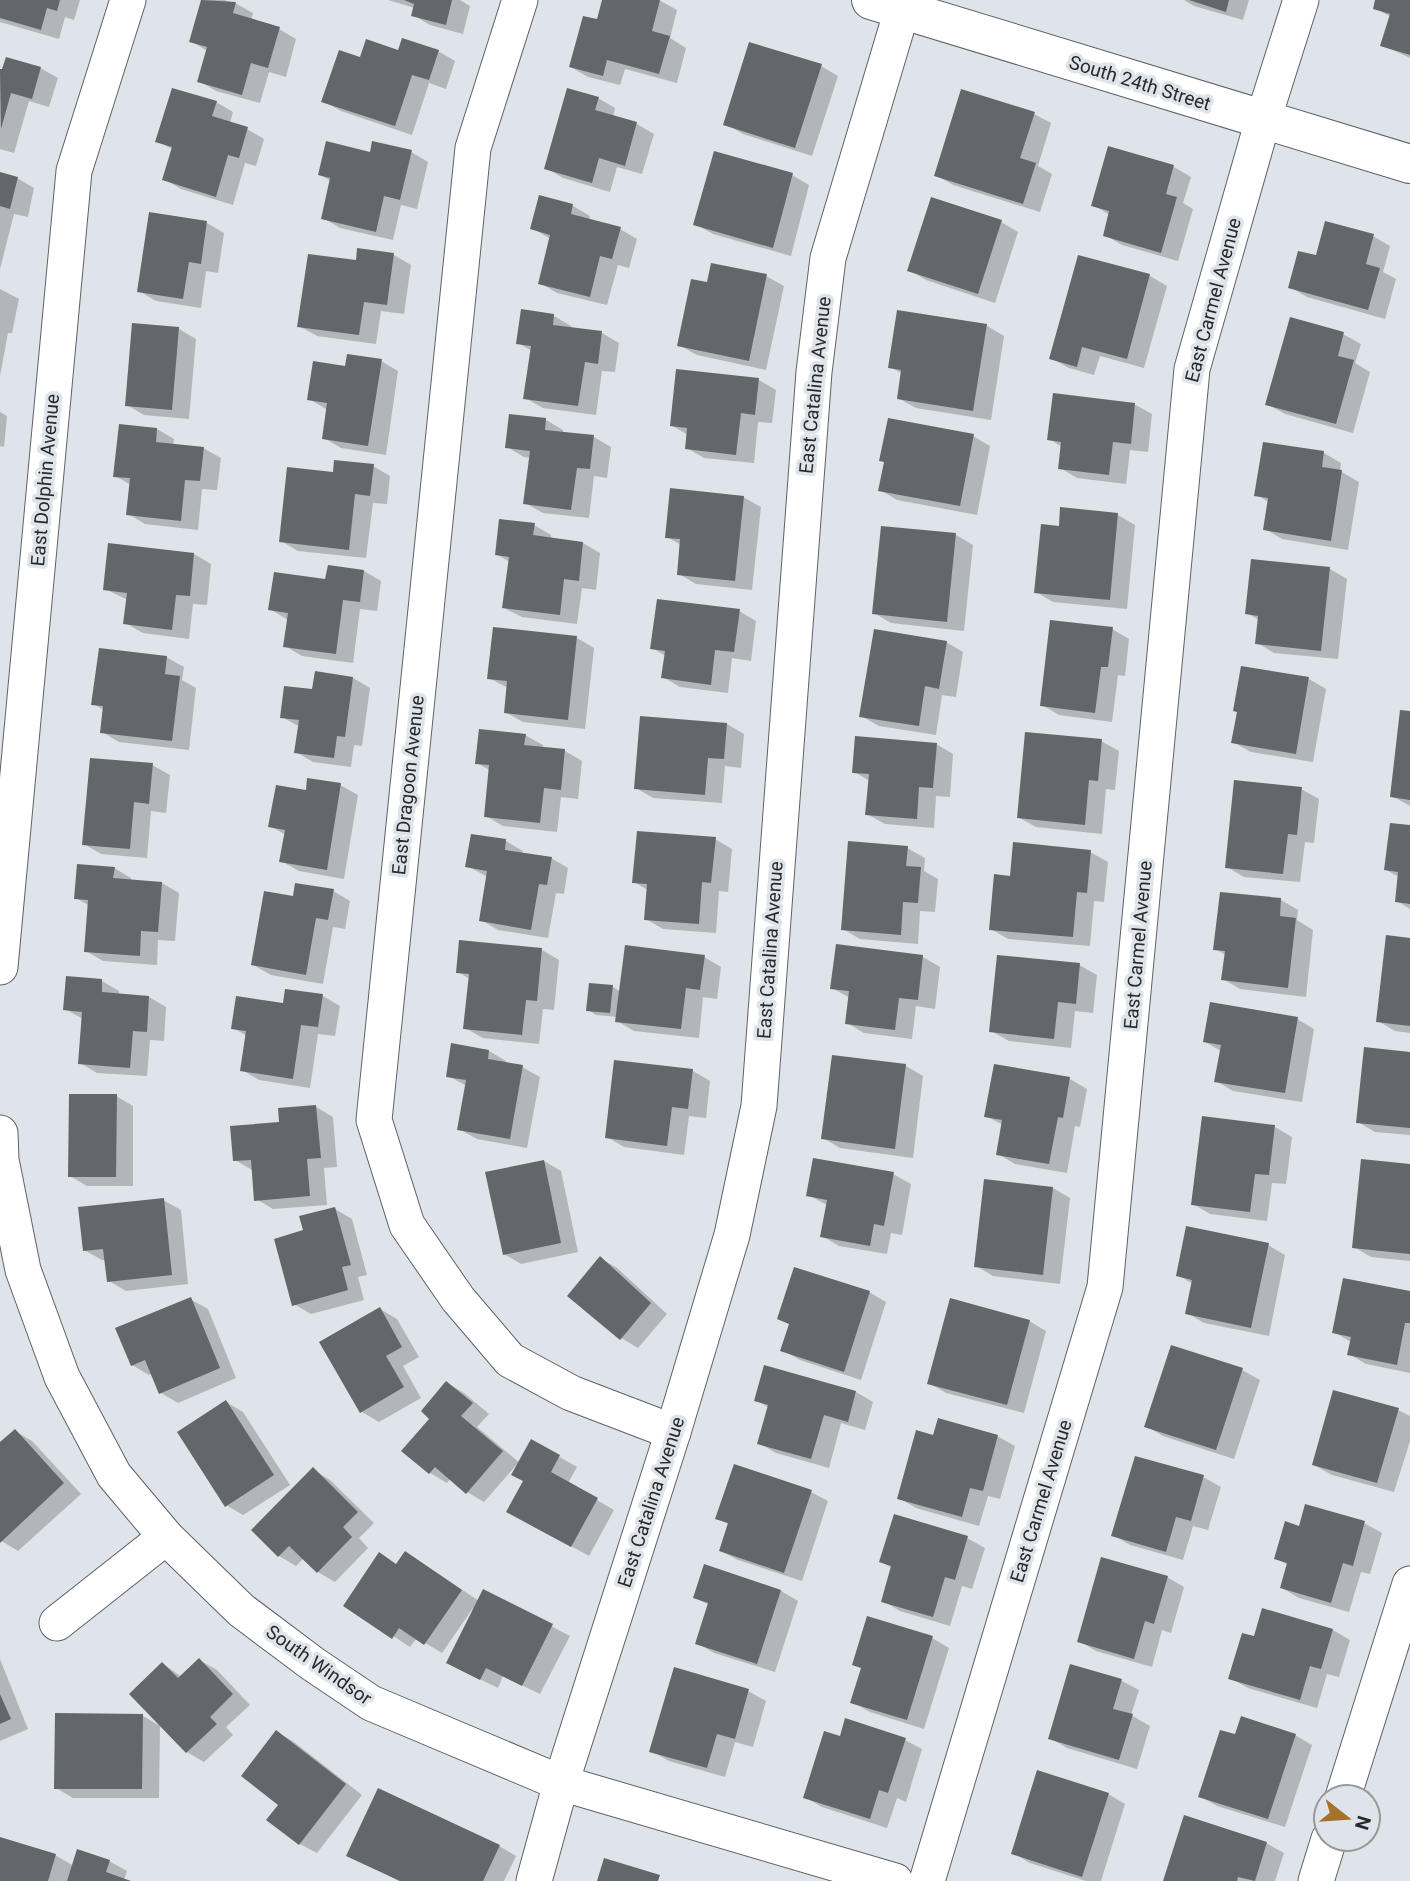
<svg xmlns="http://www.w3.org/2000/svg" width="1410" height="1881" font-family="Roboto,sans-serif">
<rect width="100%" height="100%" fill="#dfe4ea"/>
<g fill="#0003">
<path d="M0 0H80L74 20 65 17 59 39 0 22Z"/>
<path d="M202 0H224L235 3 253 13 251 20 279 29 296 39 286 77 269 72 260 103 216 91 199 81 207 51 191 41Z"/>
<path d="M388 0H460L470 6 463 34 430 25 413 15 415 8Z"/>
<path d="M604 0H659L677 10 670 38 686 48 677 83 625 69 620 85 588 77 571 67 598 22Z"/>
<path d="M1184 0H1249L1243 20 1194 6Z"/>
<path d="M1377 0H1410V58L1382 45 1391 17 1375 8Z"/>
<path d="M438 51 455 61 446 89 429 83 412 135 341 111 323 101 361 59 399 52Z"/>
<path d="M821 66 838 76 812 156 743 134 726 124Z"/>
<path d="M40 68 58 78 49 107 29 101 14 153 0 149V70Z"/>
<path d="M598 98 615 108 613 117 637 124 654 134 642 174 617 167 610 192 563 178 546 168Z"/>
<path d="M216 102 233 112 230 123 247 129 264 139 256 166 245 163 233 205 181 189 164 179 173 150 158 141Z"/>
<path d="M1034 114 1051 123 1038 166 1052 174 1040 212 953 185 936 175Z"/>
<path d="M1109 148 1174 167 1191 177 1183 203 1193 209 1178 261 1122 245 1105 235 1110 215 1093 205Z"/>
<path d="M411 152 428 162 417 209 401 205 393 240 340 228 323 218 331 181 320 175 371 154Z"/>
<path d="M0 174 17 178 34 188 28 217 14 214 0 269Z"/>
<path d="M792 175 809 185 791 256 713 234 695 224Z"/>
<path d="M540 198 573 206 590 216 589 221 620 229 637 239 629 268 618 265 607 305 557 293 540 283 549 238 532 228Z"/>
<path d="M1001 222 1018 232 995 303 926 280 909 270Z"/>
<path d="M207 223 224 233 218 273 206 271 201 308 156 301 139 291Z"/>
<path d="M1373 236 1390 246 1383 272 1396 279 1385 319 1307 297 1290 287 1317 258Z"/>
<path d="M394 255 411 265 404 314 381 311 376 344 317 336 299 326 357 262Z"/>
<path d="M1079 257 1150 276 1167 286 1144 368 1100 356 1094 375 1069 368 1051 358Z"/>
<path d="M766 276 784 286 766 370 697 355 679 345Z"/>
<path d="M0 289 19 299 12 333H8L0 376Z"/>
<path d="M899 312 987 326 1004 336 991 420 916 408 898 398 903 374 890 367Z"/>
<path d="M554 316 571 326V329L602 333 619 343 615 372 602 371 596 415 543 408 525 398 532 351 518 343Z"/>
<path d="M134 324 179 329 196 339 189 419 144 415 127 405Z"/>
<path d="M1343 334 1361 344 1355 363 1370 372 1353 433 1285 414 1267 404Z"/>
<path d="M381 361 398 371 386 455 341 448 324 438 326 409 309 399 347 368Z"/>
<path d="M759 380 776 390 772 423 758 422 754 463 704 458 687 448 688 435 671 425Z"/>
<path d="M1134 404 1152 414 1148 452 1130 450 1126 484 1077 478 1060 468 1062 447 1049 439Z"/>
<path d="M0 412 7 416 4 447 0 446Z"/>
<path d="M546 420 563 430V433L594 437 611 447 607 478 594 476 589 518 543 513 525 503 531 458 524 457 507 447Z"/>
<path d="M157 429 174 439 173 445 203 448 221 458 217 490 202 489 198 530 145 524 128 514 131 485 115 476Z"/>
<path d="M973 436 990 446 977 515 897 500 880 490Z"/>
<path d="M1264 444 1324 453 1341 463 1340 471 1359 482 1348 550 1282 539 1265 529 1269 502 1256 495Z"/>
<path d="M373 466 390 476 387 504 373 503 366 558 298 551 281 541 335 474Z"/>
<path d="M743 497 761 507 752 590 696 584 679 574 681 545 667 537Z"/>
<path d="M1062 509 1118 515 1135 525 1127 609 1053 602 1036 592 1060 528Z"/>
<path d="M534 525 551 535V539L583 543 600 553 596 590 582 588 577 624 522 617 504 608 510 562 496 554Z"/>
<path d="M956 535 973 545 964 631 891 623 874 613Z"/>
<path d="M110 545 194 554 211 564 207 605 193 604 189 639 143 633 125 623 128 600 105 589Z"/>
<path d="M1330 569 1347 579 1338 659 1274 653 1257 643 1259 620 1247 613Z"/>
<path d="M364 571 381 581 377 611 360 609 353 663 302 656 285 646 288 620 270 609Z"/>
<path d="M739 611 756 621 751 661 732 658 728 693 680 687 663 677 666 656 652 648Z"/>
<path d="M494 629 577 638 594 648 585 729 523 722 505 712 508 688 489 678Z"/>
<path d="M1112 629 1129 639 1125 676 1118 675 1112 722 1059 715 1042 705Z"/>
<path d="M946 642 963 652 956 697 942 695 936 735 879 726 861 716Z"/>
<path d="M166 657 184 667 182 680 196 688 189 750 119 742 102 732 104 710 93 704Z"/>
<path d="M353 678 370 688 362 746 354 745 351 767 313 762 296 752 300 727 282 717 314 691Z"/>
<path d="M1309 679 1326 689 1313 762 1251 752 1233 742Z"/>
<path d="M1410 713V806L1392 796Z"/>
<path d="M727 724 744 734 741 768 725 766 722 803 653 798 636 788Z"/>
<path d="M525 735 543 745 542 748 565 751 582 761 578 799 561 797 557 832 503 826 486 816 491 771 477 763Z"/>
<path d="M1101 741 1119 751 1115 790 1106 789 1102 834 1036 827 1018 817Z"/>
<path d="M936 744 953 754 950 797 936 796 934 828 885 824 867 814 870 781 854 772Z"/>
<path d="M152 765 170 775 166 813 151 811 147 858 101 854 84 844Z"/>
<path d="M340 785 358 795 344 879 299 871 281 861 286 835 270 826 307 792Z"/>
<path d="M1301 789 1319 799 1314 843 1305 842 1300 882 1244 877 1227 867Z"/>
<path d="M1410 827V909L1397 901 1399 877 1386 870Z"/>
<path d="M715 839 732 849 728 892 719 891 716 933 663 929 646 919 648 890 634 882Z"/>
<path d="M506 841 523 851 522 854 551 858 568 868 564 894 556 893 548 938 498 930 481 920 488 877 467 866Z"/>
<path d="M907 848 925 858 924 871 938 879 935 912 920 911 918 944 860 939 843 929Z"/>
<path d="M1090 852 1108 862 1104 902 1094 901 1090 946 1008 939 991 929 1011 878Z"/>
<path d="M114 868 131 878V881L162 883 179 893 175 941 158 940 157 965 103 961 86 951 90 906 76 898Z"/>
<path d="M333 891 350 901 345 929 333 927 323 984 271 975 253 965 295 898Z"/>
<path d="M1222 894 1281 900 1298 910 1297 920 1313 930 1306 997 1240 989 1223 979 1226 955 1215 949Z"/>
<path d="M1410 939V1033L1395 1031 1378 1021Z"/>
<path d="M542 950 559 960 554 1010 543 1009 539 1044 483 1038 465 1028 470 979 458 972Z"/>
<path d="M704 957 721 967 717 999 703 997 699 1038 634 1031 617 1021 618 1017 596 1015 588 1010 613 987 621 992Z"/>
<path d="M923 957 940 967 935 1009 916 1006 912 1039 864 1033 847 1023 850 998 832 988Z"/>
<path d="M1079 965 1097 975 1093 1013 1075 1011 1071 1048 1009 1041 991 1031Z"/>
<path d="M102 981 119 991V995L149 997 166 1007 164 1041 150 1040 147 1076 97 1073 80 1063 83 1019 65 1009Z"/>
<path d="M323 996 340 1006 335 1036 318 1034 310 1088 259 1080 242 1070 247 1036 233 1028 285 1005Z"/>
<path d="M1297 1019 1314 1029 1302 1102 1233 1091 1216 1081 1221 1051 1205 1042Z"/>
<path d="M489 1051 506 1061 505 1064 522 1067 540 1077 527 1148 477 1139 459 1129 467 1086 448 1076Z"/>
<path d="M1410 1054V1135L1375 1132 1358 1122Z"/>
<path d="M834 1057 906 1066 923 1076 913 1158 840 1148 823 1138Z"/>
<path d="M693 1071 710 1081 706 1118 689 1116 684 1155 624 1147 607 1137Z"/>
<path d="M1070 1079 1087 1089 1080 1127 1075 1126 1067 1173 1015 1164 998 1154 1003 1125 986 1116Z"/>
<path d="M116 1096 133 1106V1186H87L70 1176Z"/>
<path d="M316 1107 333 1117 337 1167 324 1168 327 1205 273 1209 256 1199 252 1170 235 1160 281 1124Z"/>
<path d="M1275 1127 1292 1137 1286 1184 1272 1183 1267 1221 1210 1214 1193 1204Z"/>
<path d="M544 1161 561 1171 578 1252 521 1264 504 1254Z"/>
<path d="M1410 1166V1261L1371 1257 1354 1247Z"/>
<path d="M893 1174 911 1184 902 1235 891 1233 887 1254 839 1246 822 1236 827 1205 808 1195Z"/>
<path d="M1053 1188 1070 1198 1060 1284 993 1276 976 1266Z"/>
<path d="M163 1200 181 1210 188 1284 126 1291 109 1281 106 1260H102L84 1250Z"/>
<path d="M335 1209 352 1219 367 1275 358 1277 364 1300 311 1314 294 1304 305 1231Z"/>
<path d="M1268 1245 1285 1255 1269 1336 1204 1323 1187 1313 1193 1284 1178 1275Z"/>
<path d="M600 1258 617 1268 667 1314 638 1348 621 1338Z"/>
<path d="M869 1292 886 1302 861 1380 800 1360 782 1350 791 1325 779 1319Z"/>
<path d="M1410 1292V1373L1366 1364 1349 1354 1351 1342 1334 1332Z"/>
<path d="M190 1299 208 1309 236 1378 178 1403 161 1393 153 1373 149 1375 132 1365Z"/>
<path d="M380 1309 397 1319 419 1357 403 1366 421 1398 379 1422 362 1412 322 1343Z"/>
<path d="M1029 1321 1046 1331 1024 1413 946 1393 929 1383Z"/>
<path d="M1172 1347 1242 1370 1260 1380 1234 1459 1163 1436 1146 1426Z"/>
<path d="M766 1367 856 1392 873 1402 865 1430 841 1423 829 1468 776 1453 759 1443 769 1408 756 1400Z"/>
<path d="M447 1383 464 1393 489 1414 477 1427 520 1463 532 1441 577 1467 568 1483 614 1510 589 1556 508 1511 525 1481 518 1463 484 1502 467 1492 451 1478 447 1483 430 1473 432 1418Z"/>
<path d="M226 1402 243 1412 290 1485 243 1515 226 1505Z"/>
<path d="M1398 1410 1410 1416V1441L1394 1492 1332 1475 1314 1465Z"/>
<path d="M15 1431 32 1441 81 1494 18 1551 0 1540V1445Z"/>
<path d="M997 1436 1015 1446 1000 1499 988 1496 979 1526 916 1508 899 1498Z"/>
<path d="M313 1470 330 1480 374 1523 359 1538 368 1548 335 1582 318 1572 304 1558 296 1566 279 1556Z"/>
<path d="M1203 1477 1221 1487 1208 1530 1193 1526 1183 1560 1130 1545 1113 1535Z"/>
<path d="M811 1492 828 1501 802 1581 738 1560 721 1551 730 1525 717 1518Z"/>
<path d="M1364 1523 1382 1533 1370 1574 1361 1572 1349 1612 1299 1598 1282 1588 1288 1565 1276 1558 1300 1528Z"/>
<path d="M967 1538 985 1548 972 1589 962 1586 950 1626 900 1611 883 1601 892 1568 881 1562Z"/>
<path d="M422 1563 479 1601 484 1591 570 1636 540 1694 503 1676 498 1688 465 1672 475 1610 473 1608 442 1653 417 1638 410 1647 346 1605 397 1565Z"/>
<path d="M1167 1577 1184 1587 1171 1633 1162 1630 1152 1667 1096 1651 1079 1641Z"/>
<path d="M781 1591 798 1601 775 1672 714 1653 697 1643 709 1605 695 1597Z"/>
<path d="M1264 1610 1333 1630 1350 1640 1339 1677 1327 1674 1317 1708 1248 1688 1230 1678 1255 1638Z"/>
<path d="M932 1638 949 1648 924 1729 870 1712 852 1702 862 1669 854 1664Z"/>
<path d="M0 1659 28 1729 0 1741Z"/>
<path d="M199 1660 217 1670 250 1705 226 1727 233 1735 204 1762 187 1752 132 1694 163 1664 182 1677Z"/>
<path d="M1072 1666 1122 1681 1139 1690 1131 1715 1150 1726 1137 1769 1067 1748 1050 1738Z"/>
<path d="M748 1691 766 1701 753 1747 735 1742 725 1777 669 1761 651 1751Z"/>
<path d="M143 1716 160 1726 159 1798H73L56 1788Z"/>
<path d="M277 1732 294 1742 362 1795 317 1853 300 1844 280 1804Z"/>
<path d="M1295 1735 1312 1745 1285 1827 1217 1806 1200 1796 1236 1737Z"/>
<path d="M841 1738 905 1740 922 1749 906 1802 897 1798 887 1828 822 1807 805 1797Z"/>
<path d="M1108 1794 1125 1804 1101 1881H1086L1030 1863 1013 1853Z"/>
<path d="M0 1839 55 1855 74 1866 109 1861 127 1871 124 1880 127 1881H0Z"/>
<path d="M1266 1843 1284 1853 1275 1881H1164Z"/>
<path d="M499 1846 516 1856 504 1881H399L349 1855Z"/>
</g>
<g fill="#63676c">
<path d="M0 0H60L57 11 47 8 41 30 0 18Z"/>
<path d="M201 0 236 2 233 13 280 27 268 68 251 63 242 95 197 82 207 47 189 42Z"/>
<path d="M404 0H452L446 25 411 16 414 4Z"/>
<path d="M602 0H660L652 31 670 36 659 74 607 60 603 76 569 67 583 16 597 19Z"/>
<path d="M1189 0H1229L1226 12Z"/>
<path d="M1375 0H1410V55L1380 46 1390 14 1373 9Z"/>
<path d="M402 38 439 50 429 80 412 75 395 126 321 102 339 50 360 57 366 39 398 50Z"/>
<path d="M749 42 822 64 795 148 723 125Z"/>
<path d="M6 57 41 67 32 99 11 93 1 129 0 69H2Z"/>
<path d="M172 88 217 101 212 116 248 127 239 158 228 155 216 197 162 180 172 147 155 142Z"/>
<path d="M567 88 599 97 595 110 637 122 625 166 599 158 592 183 544 169Z"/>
<path d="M961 89 1035 112 1020 158 1036 163 1023 204 934 176Z"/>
<path d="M326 141 370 152 372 141 412 150 400 200 384 196 376 232 321 219 330 178 318 175Z"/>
<path d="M1108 146 1174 165 1166 194 1177 197 1161 253 1103 236 1109 211 1091 206Z"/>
<path d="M714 151 793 173 773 248 693 225Z"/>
<path d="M0 172 18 177 10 209 0 206Z"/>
<path d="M539 195 573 204 571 214 621 227 612 259 600 256 590 297 538 284 550 235 530 229Z"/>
<path d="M931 197 1002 220 978 294 907 271Z"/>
<path d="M149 212 207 221 201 264 189 262 183 299 137 292Z"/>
<path d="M1325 221 1374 234 1366 264 1380 268 1368 310 1288 288 1298 251 1316 255Z"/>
<path d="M357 248 394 253 387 305 364 302 359 335 297 327 308 254 356 260Z"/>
<path d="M1078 255 1150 274 1127 359 1082 347 1077 367 1049 359Z"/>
<path d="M711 263 767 274 749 361 677 346 691 279 707 282Z"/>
<path d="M521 309 554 314 553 325 602 331 598 364 585 362 578 406 523 399 531 346 516 344Z"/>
<path d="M897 310 987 324 973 411 897 399 901 370 888 368Z"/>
<path d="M1290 317 1344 332 1338 356 1354 360 1336 424 1265 405Z"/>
<path d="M132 323 179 327 172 410 125 406Z"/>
<path d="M347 354 382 359 368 446 322 439 327 403 307 400 313 361 345 366Z"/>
<path d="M676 369 759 378 755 415 741 413 736 455 685 449 687 428 670 426Z"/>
<path d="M1053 393 1135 403 1131 444 1113 442 1109 475 1058 469 1061 442 1047 440Z"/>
<path d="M509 414 546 418 545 430 594 435 590 469 577 468 571 510 523 504 530 451 505 448Z"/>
<path d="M888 418 974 434 960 506 878 491 884 462 879 461Z"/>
<path d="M119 424 157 428 156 442 204 447 200 481 185 480 181 521 126 515 130 478 113 477Z"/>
<path d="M1263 442 1324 451 1322 467 1342 470 1331 541 1263 530 1268 498 1254 496Z"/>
<path d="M334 460 374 464 370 496 355 494 349 550 279 542 287 467 333 472Z"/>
<path d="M670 488 744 496 735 581 677 575 680 539 665 538Z"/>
<path d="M1060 507 1118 513 1110 600 1034 593 1041 524 1059 526Z"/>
<path d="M499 519 535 523 533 535 583 542 579 581 564 579 560 615 502 608 509 557 495 555Z"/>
<path d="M881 526 956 533 947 622 872 614Z"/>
<path d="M108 543 194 553 190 596 176 595 172 630 123 624 127 593 103 590Z"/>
<path d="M1251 559 1330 567 1321 651 1255 644 1258 616 1245 614Z"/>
<path d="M328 565 364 570 360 602 343 600 336 654 283 647 288 613 268 610 274 572 325 579Z"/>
<path d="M657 599 740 609 734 652 715 650 711 685 661 678 665 651 650 649Z"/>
<path d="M1050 620 1113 627 1108 667H1101L1095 713 1040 706Z"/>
<path d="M493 627 577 636 568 720 504 713 507 681 487 679Z"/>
<path d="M874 629 947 641 939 689 925 686 919 726 859 717Z"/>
<path d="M99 648 167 656 165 674 180 676 172 741 100 733 103 706 91 705Z"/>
<path d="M1241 666 1309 677 1296 754 1231 743 1237 712 1233 711Z"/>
<path d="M315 671 353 677 345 737 337 736 334 758 294 753 299 720 280 718 284 686 312 689Z"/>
<path d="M1400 710 1410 711V800L1390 797Z"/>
<path d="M640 716 727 723 724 759 708 758 705 795 634 789Z"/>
<path d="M479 729 526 734 524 745 565 749 561 790 544 788 540 823 484 817 489 765 475 764Z"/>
<path d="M1025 732 1102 739 1098 781 1089 780 1085 825 1017 818Z"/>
<path d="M855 736 937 743 933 788 919 787 917 819 865 815 869 774 852 773Z"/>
<path d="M90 758 153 763 149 804 134 802 130 849 82 845Z"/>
<path d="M307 778 341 783 327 870 279 862 285 830 268 827 276 785 306 790Z"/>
<path d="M1234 780 1302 787 1297 835 1288 834 1283 874 1225 868Z"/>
<path d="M1390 823 1410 825V904L1395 902 1398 872 1384 870Z"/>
<path d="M637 831 716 837 711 883 702 882 699 924 644 920 647 884 632 883Z"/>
<path d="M471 834 506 839 505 850 552 857 547 885 539 884 531 930 479 921 487 871 465 867Z"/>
<path d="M848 841 908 846 906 866 921 867 918 903 903 902 901 935 841 930Z"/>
<path d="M1013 842 1091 850 1087 893 1077 892 1073 937 989 930 994 874 1010 876Z"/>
<path d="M77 864 115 867 113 878 162 882 158 932 141 931 140 956 84 952 88 900 74 899Z"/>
<path d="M295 883 334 889 328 920 316 918 306 975 251 965 264 891 293 896Z"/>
<path d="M1220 892 1281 898 1280 916 1296 918 1288 988 1221 980 1225 951 1213 950Z"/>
<path d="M1386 935 1410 938V1026L1376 1022Z"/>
<path d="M459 940 542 948 537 1001 526 1000 522 1035 463 1029 469 974 456 973Z"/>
<path d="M836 944 923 955 918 1000 899 998 895 1030 845 1024 849 991 830 989Z"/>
<path d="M625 945 705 955 700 990 686 988 681 1029 615 1022Z"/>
<path d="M997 955 1080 963 1076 1004 1058 1002 1054 1039 989 1032Z"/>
<path d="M66 976 102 979V992L149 996 147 1032 133 1031 130 1068 78 1064 82 1012 63 1010Z"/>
<path d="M589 983 613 985 610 1013 586 1011Z"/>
<path d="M285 989 323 994 318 1027 301 1025 293 1079 240 1071 246 1031 231 1029 236 996 283 1003Z"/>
<path d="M1210 1002 1298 1017 1285 1093 1214 1082 1221 1045 1203 1042Z"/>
<path d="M451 1043 489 1050 488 1059 523 1065 510 1139 457 1130 466 1080 446 1077Z"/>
<path d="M1364 1047 1410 1052V1128L1356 1123Z"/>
<path d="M832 1055 906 1064 895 1149 821 1139Z"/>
<path d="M614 1060 693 1069 688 1109 672 1107 667 1146 605 1138Z"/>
<path d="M994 1064 1070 1077 1063 1118 1058 1117 1049 1164 996 1155 1002 1120 984 1117Z"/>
<path d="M69 1094H117L116 1177H68Z"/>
<path d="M316 1105 321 1158 307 1159 310 1196 254 1201 251 1160 233 1161 230 1126 279 1122 278 1108Z"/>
<path d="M1202 1116 1275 1125 1269 1175 1255 1174 1250 1212 1191 1205Z"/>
<path d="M813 1158 894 1172 884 1226 874 1224 870 1246 820 1237 827 1200 806 1196Z"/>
<path d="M1361 1159 1410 1164V1254L1352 1248Z"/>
<path d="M544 1160 561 1243 503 1255 485 1172Z"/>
<path d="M984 1179 1053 1187 1043 1275 974 1267Z"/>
<path d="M164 1198 172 1275 107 1282 103 1249 83 1251 78 1207Z"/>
<path d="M335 1207 351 1265 342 1267 348 1290 292 1306 274 1239 303 1230 299 1216Z"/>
<path d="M1186 1226 1269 1243 1251 1328 1185 1314 1192 1280 1176 1276Z"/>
<path d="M600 1256 651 1303 620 1340 567 1296Z"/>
<path d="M794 1267 870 1291 844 1372 780 1351 789 1324 777 1319Z"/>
<path d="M1343 1278 1410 1291V1323H1405L1397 1365 1347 1355 1351 1337 1332 1333Z"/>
<path d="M191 1297 220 1368 159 1394 145 1360 131 1366 115 1328Z"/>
<path d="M950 1298 1030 1320 1007 1405 927 1384Z"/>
<path d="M380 1307 402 1347 386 1356 404 1387 360 1413 319 1342Z"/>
<path d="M1171 1345 1243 1368 1216 1450 1144 1427Z"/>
<path d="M764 1365 856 1391 848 1422 824 1415 811 1459 757 1444 768 1405 754 1401Z"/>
<path d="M446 1381 473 1403 461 1416 503 1451 466 1494 435 1467 429 1474 401 1451 429 1419 421 1411Z"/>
<path d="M1333 1390 1399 1408 1377 1483 1312 1465Z"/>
<path d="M226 1400 274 1475 225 1507 177 1432Z"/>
<path d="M938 1418 998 1435 983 1491 970 1488 962 1517 897 1499 916 1430 933 1435Z"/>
<path d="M15 1429 64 1483 0 1543V1442Z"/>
<path d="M531 1439 560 1455 551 1472 598 1498 571 1547 506 1512 523 1481 511 1475Z"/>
<path d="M1135 1456 1204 1475 1191 1521 1176 1517 1166 1552 1111 1536Z"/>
<path d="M734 1464 812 1490 784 1573 719 1551 728 1523 715 1519Z"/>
<path d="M313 1467 358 1512 343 1527 352 1537 317 1573 289 1546 278 1557 251 1530Z"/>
<path d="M1305 1504 1365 1521 1353 1566 1343 1563 1331 1603 1280 1588 1287 1563 1274 1559 1285 1521 1299 1526Z"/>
<path d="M894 1514 968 1536 955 1580 945 1577 933 1617 881 1602 891 1566 879 1562Z"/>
<path d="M405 1551 462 1590 424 1645 399 1628 392 1639 343 1606 379 1552 396 1564Z"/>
<path d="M1101 1557 1168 1576 1154 1624 1145 1621 1134 1659 1077 1642Z"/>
<path d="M704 1564 781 1590 757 1664 695 1644 708 1603 693 1598Z"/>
<path d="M483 1589 553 1624 522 1686 486 1668 480 1680 446 1663Z"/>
<path d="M1262 1608 1333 1629 1321 1669 1310 1666 1300 1700 1228 1679 1242 1633 1254 1636Z"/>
<path d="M867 1616 933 1636 907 1720 850 1703 861 1668 852 1665Z"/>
<path d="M199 1658 233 1694 210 1717 217 1724 186 1753 129 1694 162 1662 178 1678Z"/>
<path d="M1070 1664 1122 1679 1113 1709 1133 1714 1119 1760 1048 1739Z"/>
<path d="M674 1667 749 1689 735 1739 717 1734 707 1768 649 1752Z"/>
<path d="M0 1694 11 1719 0 1724Z"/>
<path d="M55 1713 143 1714 142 1789H54Z"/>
<path d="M1241 1716 1296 1734 1268 1819 1198 1797 1220 1730 1235 1734Z"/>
<path d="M845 1718 906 1738 888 1793 879 1790 870 1819 803 1798 824 1731 840 1736Z"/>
<path d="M276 1730 346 1784 299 1845 266 1820 278 1805 241 1776Z"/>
<path d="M1037 1770 1109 1793 1082 1877 1011 1854Z"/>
<path d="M378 1788 500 1845 483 1881H400L346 1856Z"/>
<path d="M1184 1815 1267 1842 1255 1881 1238 1877 1237 1881H1163Z"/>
<path d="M0 1837 56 1854 48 1881H0Z"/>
<path d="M77 1849 110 1860 106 1872 131 1881H67Z"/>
<path d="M604 1858 660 1875 658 1881H597Z"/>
</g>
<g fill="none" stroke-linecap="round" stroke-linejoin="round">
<g stroke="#5e6267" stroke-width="37">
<g id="street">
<path d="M520 0 473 148 374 1120 407 1225 458 1299 510 1360 571 1393 673 1432"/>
<path d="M0 967 74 171 128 0"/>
<path d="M0 1133 1 1160 23 1270 62 1377 114 1475 166 1537 241 1610 313 1664 371 1703 561 1783 895 1881"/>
<path d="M57 1623 166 1537"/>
<path d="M1343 1797 1410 1584"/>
<path d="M534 1881 561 1783 673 1432 732 1235 759 1106 814 372 828 258 905 0"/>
<path d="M927 1881 1105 1287 1192 369 1263 120 1301 0"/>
<path d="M1316 1881 1329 1839"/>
</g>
</g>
<g stroke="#5e6267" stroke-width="40">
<path id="secondary" d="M871 0 1410 164"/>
</g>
<use href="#street" stroke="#fff" stroke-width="35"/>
<use href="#secondary" stroke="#fff" stroke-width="38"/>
</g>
<g text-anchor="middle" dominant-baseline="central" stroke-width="7" stroke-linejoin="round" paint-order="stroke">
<g font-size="19" fill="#282a2c" stroke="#dfe4ea">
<text transform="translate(1140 83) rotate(17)">South 24th Street</text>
<text transform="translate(1213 300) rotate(-75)">East Carmel Avenue</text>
<text transform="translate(815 385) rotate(-84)">East Catalina Avenue</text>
<text transform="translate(45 480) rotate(-85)">East Dolphin Avenue</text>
<text transform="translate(408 785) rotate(-84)">East Dragoon Avenue</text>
<text transform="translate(1138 945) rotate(-85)">East Carmel Avenue</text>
<text transform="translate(770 950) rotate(-86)">East Catalina Avenue</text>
<text transform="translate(1041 1501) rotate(-73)">East Carmel Avenue</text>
<text transform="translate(651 1502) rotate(-72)">East Catalina Avenue</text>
<text transform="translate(319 1665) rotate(35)">South Windsor</text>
</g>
</g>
<g transform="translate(1347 1818) rotate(107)"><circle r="33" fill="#dfe4ea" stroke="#969a9e" stroke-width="2"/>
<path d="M0-5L12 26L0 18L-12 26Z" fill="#a6712a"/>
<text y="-10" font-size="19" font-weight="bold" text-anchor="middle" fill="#282a2c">N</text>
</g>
</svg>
